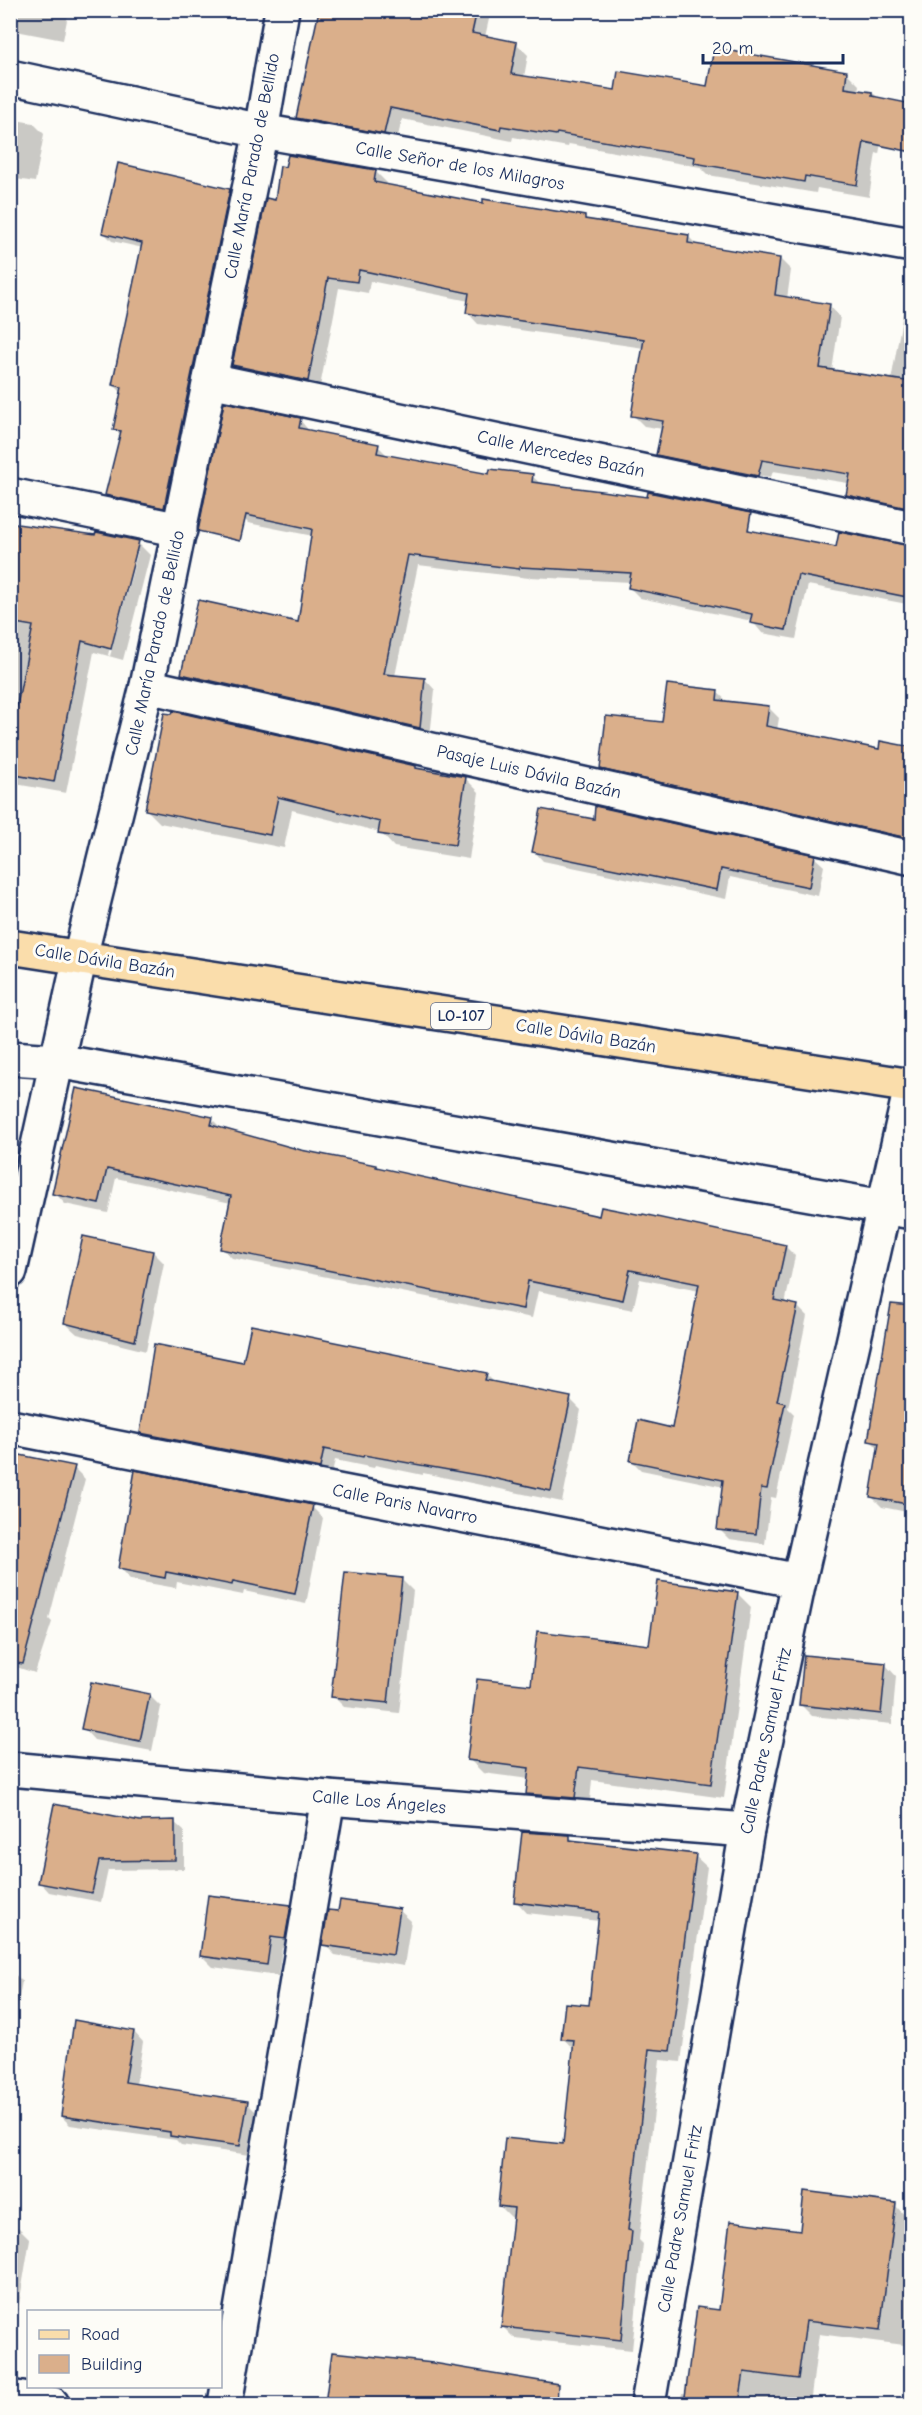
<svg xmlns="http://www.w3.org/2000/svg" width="922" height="2415" font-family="'Comic Neue',sans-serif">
<rect width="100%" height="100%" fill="#fdfcf7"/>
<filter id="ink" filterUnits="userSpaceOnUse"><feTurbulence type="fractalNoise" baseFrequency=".0167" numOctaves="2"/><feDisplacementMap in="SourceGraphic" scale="12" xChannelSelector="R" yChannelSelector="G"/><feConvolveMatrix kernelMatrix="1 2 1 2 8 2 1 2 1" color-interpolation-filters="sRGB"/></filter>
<g filter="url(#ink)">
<g fill="#0003" fill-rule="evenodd">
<path d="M10 10H69L63 40 16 31 10 26Z"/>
<path d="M322 10H491L485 37 516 43 528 55 524 77 616 91 709 87 847 73 859 85 858 92 874 94 887 106 879 154 876 153 869 197 817 188 816 193 708 175 700 167 569 144 568 147 513 137 512 141 402 119 396 145 310 130 298 118Z"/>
<path d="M10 119 33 123 44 134 35 182 10 178Z"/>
<path d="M376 172 387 183 386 186 484 204 585 217 588 221 689 237 698 246 780 259 791 270 787 299 829 305 840 317 832 371 891 381 907 290 912 291V499L854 484 773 471 771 477 754 475 753 483 669 466 658 454 663 429 644 426 633 415 644 348 478 324 467 312 469 301 370 281 368 293 339 288 319 392 245 376 234 365 276 201Z"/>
<path d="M229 190 238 199 177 496 120 483 121 436 115 429 122 393 114 385 143 248 112 241 104 233Z"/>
<path d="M300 420 310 432 378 446 389 457 491 475 532 476 541 484 748 527 753 533 912 560V605L808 585 796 639 762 633 752 621 640 598 630 588 631 582 530 577 529 578 418 565 395 676 425 679 435 690 430 737 193 684 183 674 299 624 313 536 248 523 238 512Z"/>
<path d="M10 524 138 543 150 555 123 660 94 652 66 793 10 783ZM135 551H138L110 656 108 655Z"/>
<path d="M717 692 728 702 768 707 779 718 777 730 880 750 912 749V847L612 779 601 768 663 724Z"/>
<path d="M415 767 418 770 465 778 479 792 469 859 394 847 380 832 292 810 284 848 160 823 146 809Z"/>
<path d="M534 851 814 857 824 866 818 896 730 877 726 899 543 861Z"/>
<path d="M10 1083 19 1092 10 1128Z"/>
<path d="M212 1119 222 1129 300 1151 376 1167 379 1170 600 1217 785 1246 795 1256 785 1304 797 1306 807 1316 788 1408 794 1414 776 1498 771 1497 765 1544 729 1539 719 1529 724 1487 641 1470 631 1460 673 1429 699 1291 640 1279 633 1310 538 1291 532 1318 232 1258 222 1248 231 1203 116 1178 108 1213 65 1204 55 1193Z"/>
<path d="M10 1159 19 1167 10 1200Z"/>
<path d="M153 1252 164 1263 146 1351 77 1334 65 1323Z"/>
<path d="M912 1319V1513L882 1507 871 1496 880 1450 870 1440Z"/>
<path d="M245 1363 486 1374 496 1384 570 1399 581 1410 562 1502 423 1473V1475L375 1465 374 1468 335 1460 331 1479 153 1444 142 1433Z"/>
<path d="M10 1455 74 1468 85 1479 49 1619 52 1622 35 1673 10 1665Z"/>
<path d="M312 1507 323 1518 306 1604 244 1591 243 1595 177 1582 176 1588 131 1580 120 1569Z"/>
<path d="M401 1579 413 1591 399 1713 344 1707 333 1696Z"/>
<path d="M737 1593 751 1607 724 1798 592 1780 589 1811 542 1808 528 1794 529 1779 483 1773 469 1759 533 1686 651 1646Z"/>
<path d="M885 1664 896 1676 892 1724 812 1716 801 1705Z"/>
<path d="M149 1695 161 1707 152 1751 94 1740 83 1728Z"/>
<path d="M139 1822H174L184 1831V1869L108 1870 101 1902 49 1892 40 1882Z"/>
<path d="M570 1837 575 1842 695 1856 707 1867 681 2062 660 2060 639 2240 643 2244 632 2350 514 2338 503 2327 514 2217H511L499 2205 564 2146 574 2050 563 2038 590 2007 599 1921 527 1913 516 1901Z"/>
<path d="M290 1907 301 1918 296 1950 282 1948 278 1976 213 1967 202 1956Z"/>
<path d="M399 1910 411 1921 404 1966 335 1955 324 1944Z"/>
<path d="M10 1970 22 1981 10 2049Z"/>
<path d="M76 2022 134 2032 143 2042 136 2085 247 2103 257 2113 250 2155 181 2145 176 2140 70 2125 61 2116Z"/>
<path d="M10 2100 15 2105 10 2126Z"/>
<path d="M895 2205 912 2223V2346L819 2334 810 2404H680L682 2393 687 2394 720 2312 801 2232Z"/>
<path d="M10 2226 19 2228 30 2239 18 2311 10 2310Z"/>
<path d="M333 2354 503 2386 500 2404H327Z"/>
</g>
<g fill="#daaf8b" stroke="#1b2f5e" stroke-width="1.5">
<path d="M319 10H477L472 33 517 42 511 74 615 90 618 71 707 86 714 48 847 71 845 88 872 92V96L912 104V152L864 142 857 185 805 176 804 182 694 163 695 157 557 133 556 135 501 126 500 130 390 108 384 134 296 118Z"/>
<path d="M288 155 376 170 374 182 483 203V199L585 216V219L689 235 688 243 780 258 775 295 830 304 820 368 912 382V509L846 495 850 474 762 460 758 476 656 455 663 421 631 416 644 339 466 313 469 293 359 270 357 282 328 278 308 381 232 365 266 198 275 200 280 166 285 167Z"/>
<path d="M118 163 230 189 164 508 105 495 121 431 113 430 122 387 112 385 142 243 102 233Z"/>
<path d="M224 402 301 418 299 428 379 444 377 453 489 474 490 469 533 474 532 482 647 497 648 492 751 513 748 530 836 547 839 532 912 546V598L798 575 786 630 750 623 752 614 628 588 631 573 520 567 519 569 408 555 384 674 425 678 420 728 181 674 198 600 298 622 312 529 246 515 240 541 198 531Z"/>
<path d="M10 523 95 535 96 532 139 541 111 649 82 641 54 782 10 774V740L33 626 10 622Z"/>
<path d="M667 684 718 690 717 700 769 706 766 726 879 749 880 741 912 747V839L600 769 606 716 662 722Z"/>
<path d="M173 711 416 766V768L466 777 455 845 378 834 380 822 278 797 270 835 145 810 164 713 172 714Z"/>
<path d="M595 806 815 855 809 887 721 869 717 890 532 852 541 809 594 819Z"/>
<path d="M76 1088 213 1117 211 1125 301 1150 376 1165V1167L599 1216 601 1207 642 1215 643 1214 786 1245 774 1300 798 1305 777 1401 785 1403 767 1489 761 1488 756 1534 717 1530 723 1480 630 1461 638 1420 672 1428 699 1284 630 1270 623 1300 528 1281 523 1309 220 1249 231 1196 107 1169 99 1204 52 1194Z"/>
<path d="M83 1236 153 1251 135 1341 64 1323Z"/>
<path d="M891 1304 912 1306V1505L870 1497 879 1443 868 1441Z"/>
<path d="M251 1325 487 1373 485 1380 571 1397 551 1491 488 1477 364 1455 363 1457 324 1449 320 1468 140 1433 154 1344 243 1362Z"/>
<path d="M10 1453 75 1466 23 1664 10 1662Z"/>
<path d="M135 1470 313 1505 295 1594 233 1581 232 1585 166 1572 165 1578 118 1569Z"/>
<path d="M345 1572 402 1578 388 1703 331 1697Z"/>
<path d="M658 1581 738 1592 711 1784 579 1767 575 1798 526 1794 529 1768 467 1760 477 1679 531 1685 537 1631 649 1645Z"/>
<path d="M804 1655 886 1663 881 1714 799 1705Z"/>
<path d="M91 1682 150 1694 140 1741 81 1729Z"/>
<path d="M54 1804 140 1821 175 1820V1860L99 1861 92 1893 38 1883Z"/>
<path d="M522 1832 570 1835V1840L696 1854 670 2051 649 2049 628 2230 632 2231 621 2340 501 2327 514 2208 498 2206 505 2138 563 2144 574 2040 561 2039 565 2003 589 2005 599 1912 514 1902Z"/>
<path d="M208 1895 291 1905 285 1939 271 1937 267 1965 200 1956Z"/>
<path d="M340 1900 400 1909 393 1955 322 1945 328 1910 338 1911Z"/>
<path d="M74 2020 134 2031 125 2082 248 2101 240 2146 170 2136V2132L61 2116Z"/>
<path d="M804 2191 896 2203 880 2330 806 2321 798 2379 744 2372 739 2404H684L697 2307 719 2310 730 2221 800 2230Z"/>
<path d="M332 2352 433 2363 558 2384 557 2404H325Z"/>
</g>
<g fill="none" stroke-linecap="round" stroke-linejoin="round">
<g stroke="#1b2f5e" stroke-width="38">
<g id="minor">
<path d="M10 77 261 131 912 245"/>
<path d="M210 380 912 528"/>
<path d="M10 495 180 530"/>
<path d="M147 686 912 858"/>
<path d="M10 1058 57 1061 912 1212"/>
<path d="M10 1271 80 957 147 686 261 131 282 10"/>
<path d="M10 1427 799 1581"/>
<path d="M10 1769 328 1798 747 1830"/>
<path d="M10 2397 52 2404"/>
<path d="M225 2404 328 1798"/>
<path d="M648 2404 747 1830 799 1581 912 1083"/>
</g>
</g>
<g stroke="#1b2f5e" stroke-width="38">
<path id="primary" d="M10 947 912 1086"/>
</g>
<use href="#minor" stroke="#fdfcf7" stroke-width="33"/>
<use href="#primary" stroke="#faddab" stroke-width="33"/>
</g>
</g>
<g text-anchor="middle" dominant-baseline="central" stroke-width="6" stroke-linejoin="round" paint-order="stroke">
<rect fill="#fdfcf7" stroke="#5f6c8c" stroke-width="1.5" x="431" y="1003" width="60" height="26" rx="4.5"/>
<g font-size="16" font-weight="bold" fill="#1b2f5e">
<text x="461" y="1016">LO-107</text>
</g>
<g font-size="18" fill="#1b2f5e" stroke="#fdfcf7">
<text transform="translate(252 166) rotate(-79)">Calle María Parado de Bellido</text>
<text transform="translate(460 166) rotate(10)">Calle Señor de los Milagros</text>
<text transform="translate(561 454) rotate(12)">Calle Mercedes Bazán</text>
<text transform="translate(155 643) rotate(-78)">Calle María Parado de Bellido</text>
<text transform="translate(529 772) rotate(13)">Pasaje Luis Dávila Bazán</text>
<text transform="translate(105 961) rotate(9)">Calle Dávila Bazán</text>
<text transform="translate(586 1036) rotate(9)">Calle Dávila Bazán</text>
<text transform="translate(405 1504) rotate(11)">Calle Paris Navarro</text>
<text transform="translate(766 1741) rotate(-78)">Calle Padre Samuel Fritz</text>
<text transform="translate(379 1802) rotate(5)">Calle Los Ángeles</text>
<text transform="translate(680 2219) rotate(-80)">Calle Padre Samuel Fritz</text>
</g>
</g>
<rect width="922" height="2415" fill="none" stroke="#fdfcf7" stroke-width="36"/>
<rect x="18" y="18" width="886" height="2379" fill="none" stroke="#1b2f5e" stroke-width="2" filter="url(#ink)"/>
<rect x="27" y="2310" width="195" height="78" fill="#fdfcf7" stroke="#a3aaba" stroke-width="1.5"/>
<rect x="39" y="2330" width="30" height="9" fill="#faddab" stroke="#a3aaba" stroke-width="1.5"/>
<text x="81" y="2340" font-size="18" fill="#1b2f5e">Road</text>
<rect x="39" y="2355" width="30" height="18" fill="#daaf8b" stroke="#a3aaba" stroke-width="1.5"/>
<text x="81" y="2370" font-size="18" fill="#1b2f5e">Building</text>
<path d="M703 54v9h140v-9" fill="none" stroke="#1b2f5e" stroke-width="3"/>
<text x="712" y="54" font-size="18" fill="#1b2f5e" stroke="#fdfcf7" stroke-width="4.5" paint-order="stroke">20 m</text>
</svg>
